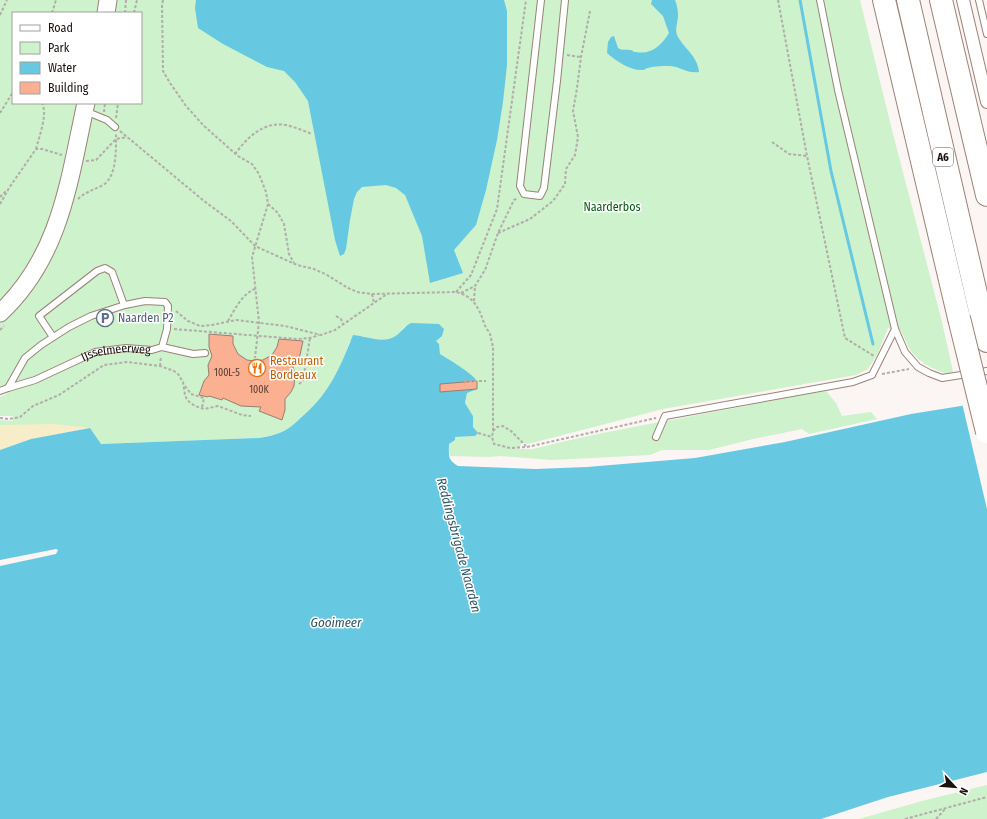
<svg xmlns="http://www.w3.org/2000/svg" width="987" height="819" font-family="'Fira Sans Condensed',sans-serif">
<rect width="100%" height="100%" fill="#fbf5f3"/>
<g fill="#cdf2cc" fill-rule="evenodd">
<path d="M0 0H860L893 134 942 322 954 376C939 372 920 364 911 351 907 345 904 337 901 331L888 328 878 353 868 369 856 375 663 409 528 444 522 442 519 449H533C596 433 660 422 724 410 758 404 792 395 826 391L836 403 842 416 871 412 877 419 809 434 802 429 753 439 709 450H662L650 455 552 460 500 456 489 457 450 456 449 451V444L455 440V437L475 436 473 427V416L465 403 467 393 474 378 440 354 439 345 405 326C402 329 400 333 396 336 387 343 372 340 363 336L350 341C338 374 330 392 303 417 297 422 290 428 283 432 275 435 267 436 259 438L100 444 90 428 0 425V420L13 421V416H0V397L7 394 2 386 0 387ZM13 13H141V103H13Z"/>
<path d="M987 785V819H859L922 801Z"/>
</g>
<path fill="#f7edc8" d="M54 424 90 428 31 439 0 450V425Z"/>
<g fill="#67c8e2">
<path d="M196 0H504L507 11V65L503 102 497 140 486 190 476 225 454 250 463 273 430 283 422 236 405 195 396 188 386 185 362 187 357 192 354 199 350 220 346 249 344 254 340 256 335 240 308 101 295 82 284 71 267 67 223 44 198 28 195 8Z"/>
<path d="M652 0H675C677 5 678 10 678 15 678 23 674 30 678 37 685 49 698 57 699 72 687 74 682 67 670 66 664 66 655 66 648 68 644 69 647 69 643 70 631 71 616 61 607 53L608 42 611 37 614 36 618 48C623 51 625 49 630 50 636 51 630 52 636 52 651 55 662 45 669 33L663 16 651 4Z"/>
<path d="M411 323 439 324 444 329 442 336 436 341 439 344 440 354C448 359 472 373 476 380 477 383 477 386 477 389L467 393 465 403 473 416V427L478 433 475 436 455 437V440L449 444C449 456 447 459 458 466L536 469 587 467 695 458 785 442 911 414 961 406 987 397V772L888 797 821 819H0V450L31 439 90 428 101 444 259 438C267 437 275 435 282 432 291 428 297 421 304 415 331 391 340 367 353 335 367 336 384 345 397 335 402 331 405 326 411 323Z"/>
</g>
<g fill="#fbf5f3">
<path d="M987 395V509L962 403Z"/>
<path d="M56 549 58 550 56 554 0 566V560Z"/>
</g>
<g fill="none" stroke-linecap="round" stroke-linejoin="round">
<path stroke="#67c8e2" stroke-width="3" d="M800 0 831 171 873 344"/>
</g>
<g fill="#fcb092" stroke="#967e74">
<path d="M209 334 233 336V344L238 354 247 360 255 361 263 360 272 355 277 347 279 339 303 341 300 355 293 367 295 375 294 386 291 392 285 399V410L282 420 259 411 261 407 241 406 223 398 222 400 209 396 208 397 199 395 204 381 209 375 208 365 212 356 209 347Z"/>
<path d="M477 381V389L440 392V384Z"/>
</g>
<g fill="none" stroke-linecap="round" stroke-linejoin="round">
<g stroke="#9b8278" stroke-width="8">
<g id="service">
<path d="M541 0 520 186 524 194 540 196 544 188 557 81 565 0"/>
<path d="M820 0 838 90 895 329 905 352 918 367 929 373 942 378 987 371"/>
<path d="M979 0 987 34"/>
<path d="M85 111 107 120 115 127"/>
<path d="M53 337 39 316 97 271 105 268 112 272 124 305"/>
<path id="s1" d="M162 347 167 329 168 306 165 302 145 301 125 305 91 316 69 327 41 345 25 358 8 388 35 380 95 352 126 348 152 350 162 347 193 354 205 353"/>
<path d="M0 391 8 388"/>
<path d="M656 437 665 416 853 382 872 375 895 329"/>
</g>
</g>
<g stroke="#9b8278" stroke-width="14">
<path id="minor" d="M963 0 987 102"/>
</g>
<g stroke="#9b8278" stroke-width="19">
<g id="secondary">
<path d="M106 13 108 0"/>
<path d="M0 313C61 256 69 180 86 103"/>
</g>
</g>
<g stroke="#9b8278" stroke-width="24">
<g id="motorway">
<path d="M884 0 959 318"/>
<path d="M908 0 987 341"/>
<path d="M941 0 987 195"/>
</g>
</g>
<g stroke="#b3acaa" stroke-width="2" stroke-dasharray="3 2" stroke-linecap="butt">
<path d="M163 0 162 5 163 71 170 83 186 106 204 126 238 156 252 164 259 174 266 192 268 204 252 257 259 322 255 358"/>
<path d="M778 0 807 156 845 338 874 356"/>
<path d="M52 13 56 0"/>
<path d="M125 13 126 0"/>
<path d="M134 13 137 0"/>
<path d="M0 15 7 0"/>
<path d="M567 55 580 57"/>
<path d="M104 112 105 103"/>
<path d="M0 113 13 92"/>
<path d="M116 118 118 103"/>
<path d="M120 131 204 201 231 221 255 246 297 265 314 269 327 275 348 288 357 292 372 294 455 292C473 295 479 308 484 323 485 327 488 330 490 334 491 338 492 343 493 347V431L492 437 494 444 510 448 527 447 656 418"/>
<path d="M772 142 789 154 807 156"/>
<path d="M36 149C39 137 48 114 42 103"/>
<path d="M235 154C247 138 263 121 286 125 295 127 304 131 312 134"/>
<path d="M86 161 96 160 116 139 127 137"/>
<path d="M0 197 6 191"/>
<path d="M78 199C85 192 94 190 103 185 117 177 116 149 116 134"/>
<path d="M0 204 9 188 36 149H42L62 155"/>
<path d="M268 204 278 213 284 224 289 254 294 263"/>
<path d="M498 233 530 219 553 201 565 184 566 169 575 155 578 137 573 111 577 88 581 57 590 11"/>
<path d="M456 292 471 275 497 209 526 0"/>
<path d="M461 293 475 286 485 270 498 233 514 200 518 198"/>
<path d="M372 294 374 303"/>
<path d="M474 301 475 286"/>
<path d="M176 311 188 321 200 326 212 325 236 320 285 326 321 335 335 330 387 294"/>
<path d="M336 316 341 319 343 324"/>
<path d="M228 321C235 309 242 294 255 289"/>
<path d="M174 329 297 339 310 338 319 335"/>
<path d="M0 330 4 326"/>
<path d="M160 366 161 356"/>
<path d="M882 374 909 369"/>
<path d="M464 381H486"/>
<path d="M299 384 303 381 310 338"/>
<path d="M185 386 191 394 204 398 202 408"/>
<path d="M0 418 9 419 20 417 33 406 59 395 104 365 127 362 160 366 174 371 178 374 183 382 185 395 187 400 195 406 204 409 218 406 242 415 251 416"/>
<path d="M493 431 497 427 503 426 511 431 526 446"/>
<path d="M478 433 492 437"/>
<path d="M905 819 987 797"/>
<path d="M936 819 946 808"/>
</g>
<use href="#service" stroke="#fff" stroke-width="6"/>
<use href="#minor" stroke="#fff" stroke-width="12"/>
<use href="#secondary" stroke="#fff" stroke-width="17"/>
<use href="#motorway" stroke="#fff" stroke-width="22"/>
<g stroke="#9b8278" stroke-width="24" stroke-linecap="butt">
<path id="motorway-bridge" d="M959 318 987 432"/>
</g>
<use href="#motorway-bridge" stroke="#fff" stroke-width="22"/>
</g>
<defs>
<g id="parking-ring" transform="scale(0.9)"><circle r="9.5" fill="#fff" stroke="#5c6f8a" stroke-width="1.5"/><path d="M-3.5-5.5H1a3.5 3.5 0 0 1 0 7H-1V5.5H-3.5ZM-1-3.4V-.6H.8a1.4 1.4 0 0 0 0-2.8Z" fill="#5c6f8a"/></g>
<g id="restaurant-ring" transform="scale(0.9)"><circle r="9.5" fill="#fff" stroke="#e8710a" stroke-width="1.5"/><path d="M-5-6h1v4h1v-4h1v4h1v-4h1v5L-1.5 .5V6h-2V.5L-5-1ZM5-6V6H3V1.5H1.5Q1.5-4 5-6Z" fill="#e8710a"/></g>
</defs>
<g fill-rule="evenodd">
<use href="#parking-ring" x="105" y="318"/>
<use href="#restaurant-ring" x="257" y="368"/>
</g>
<g text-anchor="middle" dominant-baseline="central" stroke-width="3" stroke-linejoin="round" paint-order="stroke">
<g font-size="10" fill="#52392e">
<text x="227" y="373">100L-5</text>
<text x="259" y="390">100K</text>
</g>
<rect fill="#fff" stroke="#5f5856" stroke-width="1" x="933" y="148" width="20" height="18" rx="3"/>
<g font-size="11" font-weight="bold" fill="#1a110d">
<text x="943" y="157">A6</text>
</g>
<g font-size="12" fill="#035b13" stroke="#fff">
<text x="612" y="207">Naarderbos</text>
</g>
<g font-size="12" fill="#4e5e75" stroke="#fff" text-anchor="start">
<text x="118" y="318">Naarden P2</text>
</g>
<g font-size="12" fill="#1a110d" stroke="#fff">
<text stroke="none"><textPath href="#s1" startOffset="351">IJsselmeerweg</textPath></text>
</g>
<g font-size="12" fill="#c56008" stroke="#fff" text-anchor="start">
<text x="270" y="361">Restaurant<tspan x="270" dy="14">Bordeaux</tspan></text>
</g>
<g font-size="13" font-style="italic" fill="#2a5561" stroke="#fff">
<text transform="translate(459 545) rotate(75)">Reddingsbrigade Naarden</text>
<text x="336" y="622">Gooimeer</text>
</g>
</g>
<rect x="12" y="12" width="130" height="92" fill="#ffffff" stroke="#a3a09e"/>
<rect x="20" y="25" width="20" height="6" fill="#ffffff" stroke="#a3a09e"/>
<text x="48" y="32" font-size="12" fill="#1a110d">Road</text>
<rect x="20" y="42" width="20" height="12" fill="#cdf2cc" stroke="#a3a09e"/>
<text x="48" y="52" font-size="12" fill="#1a110d">Park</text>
<rect x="20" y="62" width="20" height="12" fill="#67c8e2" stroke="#a3a09e"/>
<text x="48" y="72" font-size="12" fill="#1a110d">Water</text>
<rect x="20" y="82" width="20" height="12" fill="#fcb092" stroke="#a3a09e"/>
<text x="48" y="92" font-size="12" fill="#1a110d">Building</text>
<g transform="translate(955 787) rotate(116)" stroke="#ffffff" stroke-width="3" paint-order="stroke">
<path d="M0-3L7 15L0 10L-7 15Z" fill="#1a110d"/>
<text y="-6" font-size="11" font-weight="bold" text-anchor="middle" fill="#1a110d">N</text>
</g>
</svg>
